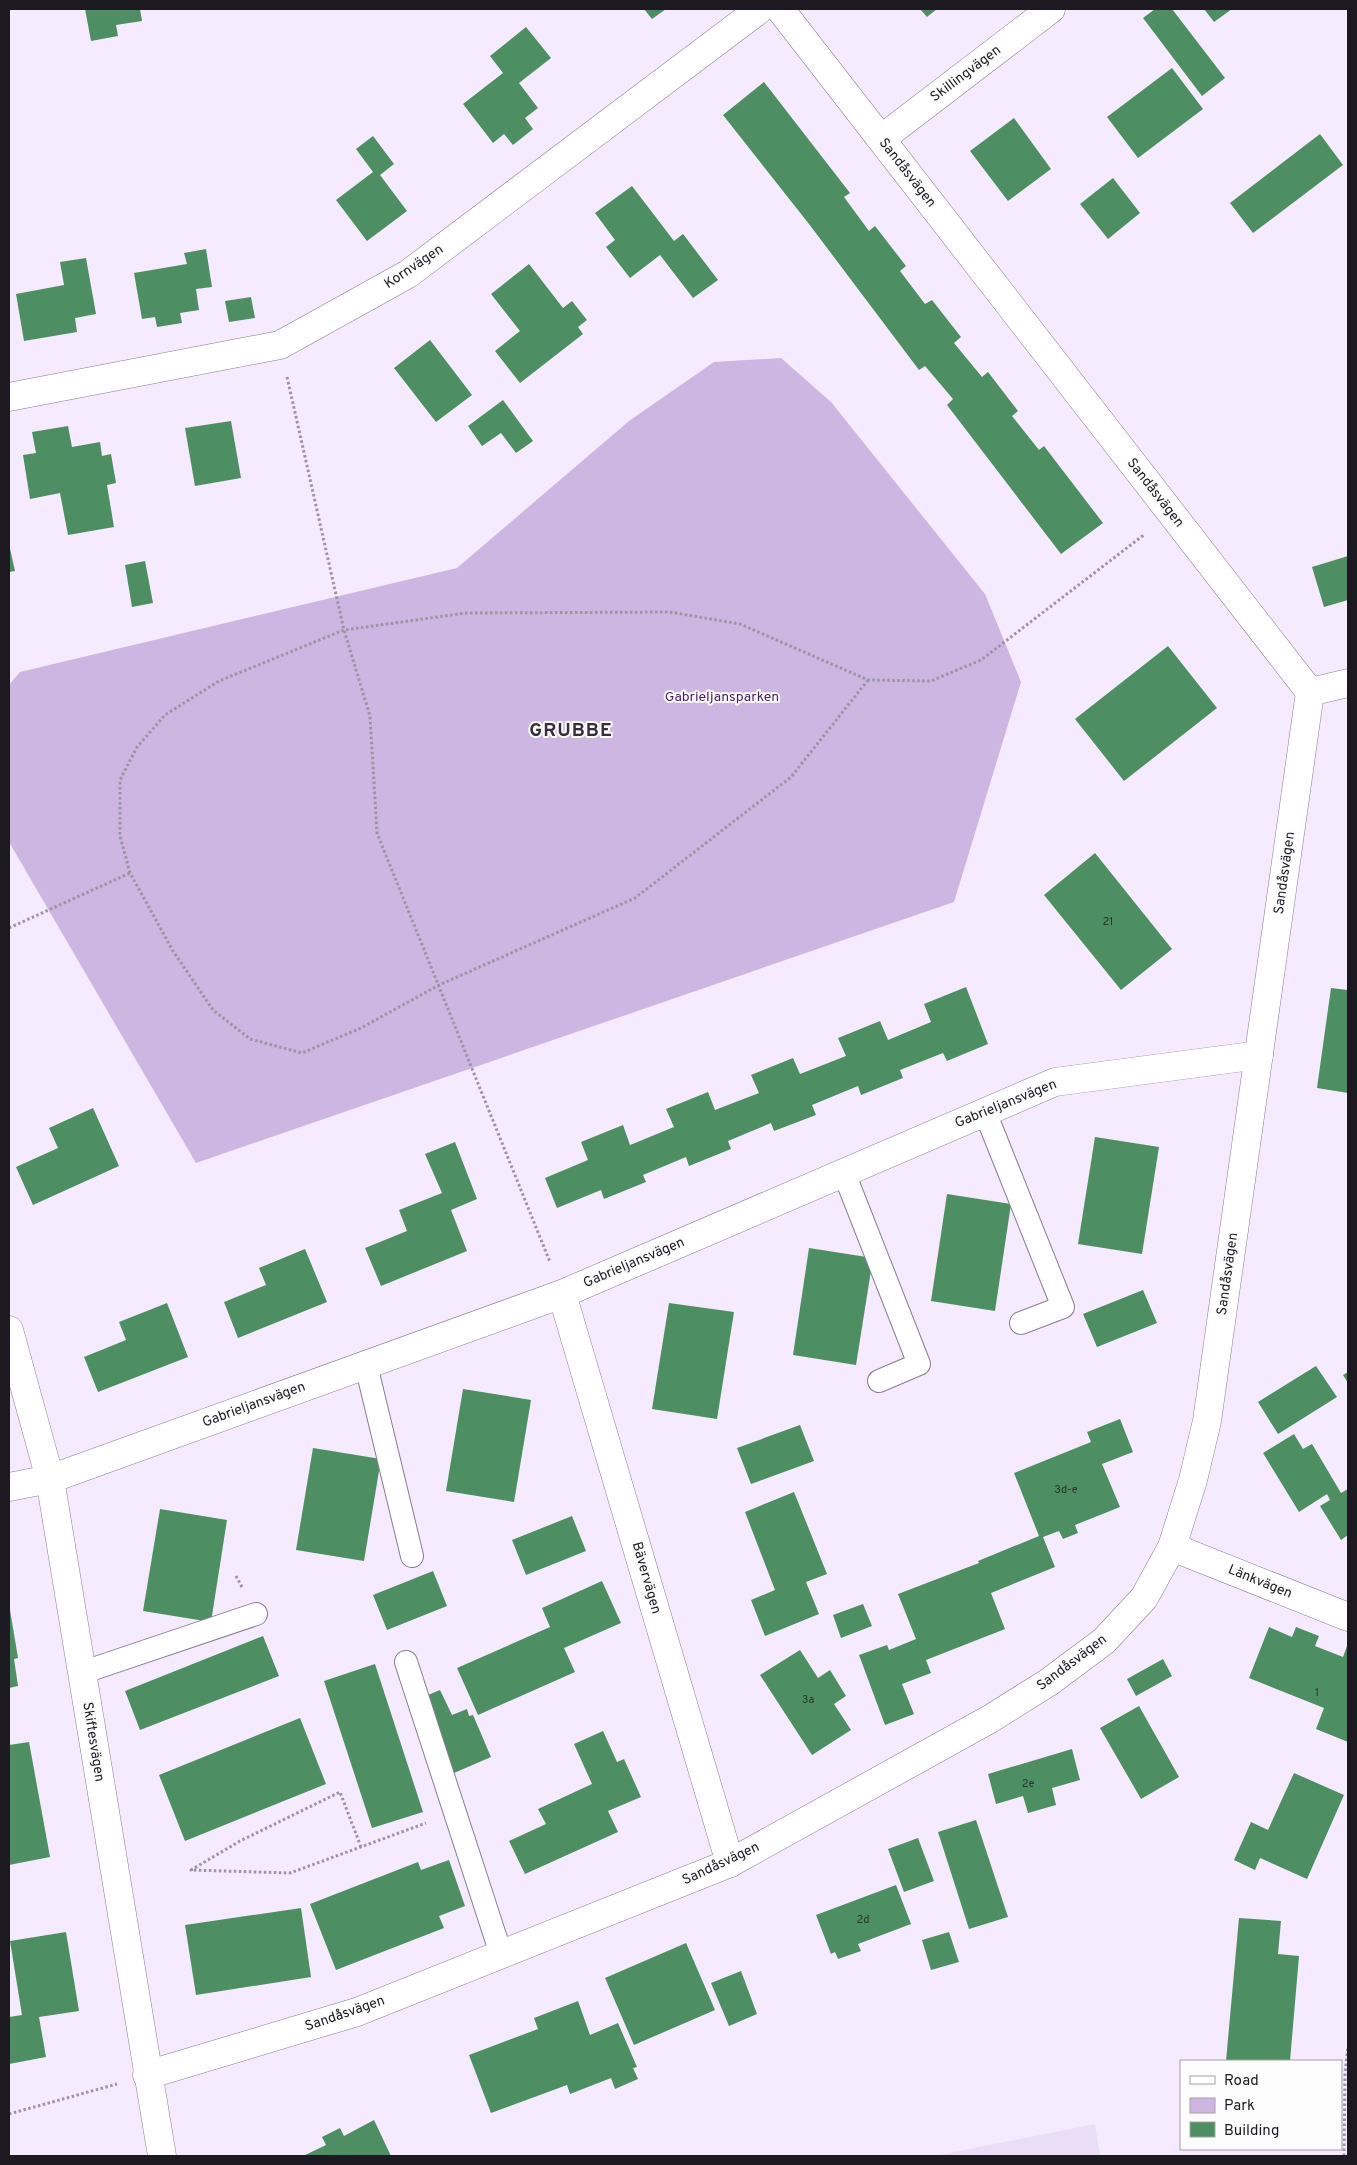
<svg xmlns="http://www.w3.org/2000/svg" width="1357" height="2165" font-family="Overpass,sans-serif">
<rect width="100%" height="100%" fill="#f5eafe"/>
<path fill="#ebddf8" d="M1095 2124 1100 2156H934Z"/>
<path fill="#cdb6e1" d="M781 358 831 402 985 594 1021 682 954 902 196 1163 9 842V685L20 672 457 568 629 421 714 362Z"/>
<g fill="#4d8f62">
<path d="M85 9H140L142 21 116 25 118 36 91 41Z"/>
<path d="M644 9H666L652 19Z"/>
<path d="M920 9H937L927 17Z"/>
<path d="M1155 9H1172L1225 78 1202 96 1143 18Z"/>
<path d="M1204 9H1232L1214 22Z"/>
<path d="M526 27 551 58 519 83 538 108 525 118 533 129 513 145 504 134 493 143 463 104 503 73 490 56Z"/>
<path d="M1172 68 1203 109 1138 158 1107 117Z"/>
<path d="M764 82 850 193 844 197 869 231 875 226 906 266 900 271 925 304 932 300 961 337 954 343 982 377 988 372 1018 411 1012 416 1039 450 1044 446 1103 523 1061 554 947 405 953 399 925 366 919 370 809 224 723 115Z"/>
<path d="M1014 118 1051 169 1008 201 970 151Z"/>
<path d="M1320 134 1343 165 1253 233 1230 203Z"/>
<path d="M373 136 394 164 380 175 407 211 367 241 336 200 373 172 356 149Z"/>
<path d="M1113 178 1140 213 1108 239 1080 204Z"/>
<path d="M632 186 674 241 683 234 718 280 693 298 660 255 630 278 606 247 615 240 595 213Z"/>
<path d="M206 249 212 287 196 289 199 310 180 313 182 323 157 327 155 317 142 319 134 273 187 264 184 253Z"/>
<path d="M86 258 96 314 75 318 77 332 24 341 16 294 64 285 60 262Z"/>
<path d="M529 264 563 308 572 301 587 320 578 327 583 334 520 383 495 351 520 331 491 294Z"/>
<path d="M251 297 255 318 229 322 225 301Z"/>
<path d="M430 340 472 395 436 422 394 368Z"/>
<path d="M503 400 533 441 516 453 501 433 482 446 468 426Z"/>
<path d="M231 421 241 478 195 486 185 428Z"/>
<path d="M68 426 72 447 100 442 102 456 111 454 116 483 107 485 114 527 68 535 60 493 30 499 23 455 36 453 32 432Z"/>
<path d="M9 544 15 571 9 572Z"/>
<path d="M1348 556V600L1324 607 1312 567Z"/>
<path d="M145 561 153 603 132 607 125 565Z"/>
<path d="M1168 646 1217 708 1124 781 1075 719Z"/>
<path d="M1095 853 1172 949 1121 990 1044 895Z"/>
<path d="M966 987 988 1044 947 1061 943 1053 900 1070 903 1078 861 1095 858 1086 812 1105 816 1115 774 1131 771 1123 728 1141 731 1149 689 1166 686 1157 643 1175 646 1182 604 1199 601 1190 557 1208 545 1178 588 1160 581 1142 623 1125 630 1145 674 1127 666 1109 708 1092 715 1110 759 1093 751 1075 793 1058 800 1074 846 1056 838 1038 880 1021 888 1040 931 1022 924 1004Z"/>
<path d="M1331 988 1348 990V1093L1317 1088Z"/>
<path d="M93 1108 119 1166 33 1205 16 1167 58 1148 49 1128Z"/>
<path d="M1095 1137 1159 1147 1142 1254 1078 1244Z"/>
<path d="M455 1142 477 1199 451 1210 467 1251 381 1286 365 1248 407 1231 399 1210 442 1193 425 1154Z"/>
<path d="M947 1194 1011 1204 995 1311 931 1301Z"/>
<path d="M809 1248 873 1258 856 1365 793 1355Z"/>
<path d="M305 1249 327 1302 238 1338 224 1302 266 1285 259 1268Z"/>
<path d="M1143 1290 1157 1323 1097 1347 1083 1314Z"/>
<path d="M167 1303 188 1357 98 1392 84 1357 126 1340 119 1322Z"/>
<path d="M669 1303 734 1312 717 1419 652 1409Z"/>
<path d="M1316 1366 1337 1397 1278 1434 1258 1402Z"/>
<path d="M1348 1372V1383L1343 1375Z"/>
<path d="M463 1389 531 1400 514 1502 446 1491Z"/>
<path d="M1120 1419 1133 1452 1102 1464 1120 1507 1075 1525 1078 1533 1063 1539 1059 1531 1043 1537 1055 1567 991 1593 1005 1629 926 1660 931 1673 902 1684 914 1714 885 1725 859 1655 887 1645 889 1650 916 1639 898 1594 979 1563 978 1561 1039 1536 1014 1473 1091 1442 1087 1432Z"/>
<path d="M800 1425 814 1461 751 1484 737 1448Z"/>
<path d="M1294 1434 1303 1449 1312 1444 1341 1493 1348 1489V1535L1341 1540 1320 1506 1330 1500 1327 1494 1299 1512 1263 1453Z"/>
<path d="M313 1448 381 1459 364 1561 296 1550Z"/>
<path d="M794 1492 827 1574 806 1582 819 1614 765 1636 751 1600 775 1590 745 1512Z"/>
<path d="M160 1509 227 1520 211 1622 143 1611Z"/>
<path d="M572 1516 586 1551 526 1575 512 1540Z"/>
<path d="M433 1571 447 1606 387 1630 373 1595Z"/>
<path d="M602 1581 621 1623 564 1648 575 1672 478 1715 457 1668 550 1627 542 1608Z"/>
<path d="M9 1604 18 1658 14 1659 18 1686 9 1688Z"/>
<path d="M863 1604 872 1626 841 1638 833 1615Z"/>
<path d="M1269 1627 1292 1637 1296 1627 1319 1636 1315 1646 1343 1657 1348 1643V1742L1316 1729 1324 1708 1249 1678Z"/>
<path d="M263 1636 279 1676 140 1730 125 1691Z"/>
<path d="M800 1650 818 1678 830 1670 846 1696 834 1704 851 1730 812 1755 760 1675Z"/>
<path d="M1163 1659 1172 1676 1136 1696 1127 1679Z"/>
<path d="M375 1664 423 1812 372 1828 324 1681Z"/>
<path d="M440 1690 452 1715 467 1709 469 1716 473 1715 491 1757 454 1773 428 1695Z"/>
<path d="M1139 1706 1179 1777 1141 1799 1100 1728Z"/>
<path d="M300 1718 326 1784 185 1841 159 1775Z"/>
<path d="M603 1731 617 1762 624 1759 641 1797 608 1811 618 1832 525 1874 509 1841 546 1824 538 1809 592 1784 574 1744Z"/>
<path d="M29 1742 50 1857 9 1865V1745Z"/>
<path d="M1072 1749 1080 1780 1052 1788 1056 1805 1028 1813 1023 1796 996 1804 988 1774Z"/>
<path d="M1294 1773 1344 1795 1307 1879 1260 1858 1255 1870 1234 1860 1251 1822 1268 1830Z"/>
<path d="M976 1820 1008 1917 969 1929 938 1832Z"/>
<path d="M918 1838 934 1881 904 1892 888 1849Z"/>
<path d="M449 1860 465 1906 439 1916 444 1928 336 1970 310 1904 418 1862 421 1870Z"/>
<path d="M896 1885 911 1924 858 1944 861 1951 838 1959 835 1952 831 1954 816 1915Z"/>
<path d="M301 1908 311 1977 196 1995 185 1925Z"/>
<path d="M1239 1918 1281 1921 1278 1954 1299 1956 1290 2061H1226Z"/>
<path d="M66 1932 79 2011 39 2017 46 2057 9 2064V2017L22 2015 10 1941Z"/>
<path d="M949 1932 959 1962 931 1970 922 1940Z"/>
<path d="M686 1943 715 2010 634 2045 605 1978Z"/>
<path d="M741 1971 757 2014 729 2026 711 1983Z"/>
<path d="M578 2001 590 2035 618 2023 637 2067 633 2068 638 2079 615 2089 611 2078 570 2094 567 2085 491 2113 469 2055 538 2029 534 2018Z"/>
<path d="M374 2120 391 2156H303L326 2145 322 2137 340 2128 344 2136Z"/>
</g>
<g fill="none" stroke-linecap="round" stroke-linejoin="round">
<g stroke="#877e8f" stroke-width="24">
<g id="service">
<path d="M985 1112 1063 1307 1021 1323"/>
<path d="M844 1173 919 1364 879 1381"/>
<path d="M366 1365 412 1556"/>
<path d="M406 1662 501 1954"/>
<path d="M81 1673 256 1614"/>
</g>
</g>
<g stroke="#877e8f" stroke-width="29">
<g id="minor">
<path d="M881 139 1051 9"/>
<path d="M9 397 280 345 408 274 760 9"/>
<path d="M1310 692 1348 683"/>
<path d="M562 1294 730 1863"/>
<path d="M9 1330 50 1479 162 2156"/>
<path d="M9 1487 50 1479 562 1294 1055 1082 1259 1055"/>
<path d="M1172 1547 1348 1617"/>
<path d="M147 2075 357 2012 730 1863 990 1719 1049 1682 1104 1641 1144 1598 1172 1547 1193 1480 1207 1421 1310 692 780 9"/>
</g>
</g>
<g stroke="#9c94a3" stroke-width="3" stroke-dasharray="2.5 2.5" stroke-linecap="butt">
<path d="M287 377 344 630 370 716 377 833 550 1262"/>
<path d="M868 680 791 777 635 898 439 985 361 1028 302 1053 250 1039 213 1010 173 951 156 920 130 873 120 836V780L137 747 165 715 219 681 344 630 466 613 670 612 740 624 868 680 931 681 981 660 1145 534"/>
<path d="M9 928 130 873"/>
<path d="M236 1576 242 1587"/>
<path d="M361 1847 340 1792 240 1841 191 1870 290 1873 426 1823"/>
<path d="M9 2114 117 2084"/>
<path d="M1344 2156 1345 2073 1348 2047"/>
</g>
<use href="#service" stroke="#fff" stroke-width="22"/>
<use href="#minor" stroke="#fff" stroke-width="28"/>
</g>
<g text-anchor="middle" dominant-baseline="central" stroke-width="4" stroke-linejoin="round" paint-order="stroke">
<g font-size="11" fill="#293630">
<text x="1108" y="922">21</text>
<text x="1066" y="1490">3d-e</text>
<text x="1317" y="1693">1</text>
<text x="808" y="1700">3a</text>
<text x="1028" y="1784">2e</text>
<text x="863" y="1920">2d</text>
</g>
<g font-size="14" fill="#1d1920" stroke="#fcfcfc">
<text transform="translate(966 74) rotate(-37)">Skillingvägen</text>
<text transform="translate(907 173) rotate(52)">Sandåsvägen</text>
<text transform="translate(414 267) rotate(-34)">Kornvägen</text>
<text transform="translate(1155 493) rotate(52)">Sandåsvägen</text>
<text transform="translate(1285 873) rotate(-82)">Sandåsvägen</text>
<text transform="translate(1006 1104) rotate(-22)">Gabrieljansvägen</text>
<text transform="translate(634 1263) rotate(-23)">Gabrieljansvägen</text>
<text transform="translate(1228 1274) rotate(-82)">Sandåsvägen</text>
<text transform="translate(254 1405) rotate(-20)">Gabrieljansvägen</text>
<text transform="translate(646 1578) rotate(74)">Bävervägen</text>
<text transform="translate(1260 1582) rotate(22)">Länkvägen</text>
<text transform="translate(1072 1663) rotate(-37)">Sandåsvägen</text>
<text transform="translate(93 1742) rotate(81)">Skiftesvägen</text>
<text transform="translate(721 1864) rotate(-25)">Sandåsvägen</text>
<text transform="translate(345 2014) rotate(-19)">Sandåsvägen</text>
</g>
<g font-size="14" fill="#491a65" stroke="#fcfcfc">
<text x="722" y="697">Gabrieljansparken</text>
</g>
<g font-size="19" font-weight="bold" letter-spacing="1" fill="#352d3c" stroke="#fcfcfc">
<text x="571" y="731">GRUBBE</text>
</g>
</g>
<rect width="1357" height="2165" fill="none" stroke="#1d1920" stroke-width="20"/>
<rect x="1180" y="2060" width="162" height="90" fill="#fcfcfc" stroke="#a3a1a4"/>
<rect x="1190" y="2076" width="25" height="8" fill="#ffffff" stroke="#a3a1a4"/>
<text x="1224" y="2085" font-size="15" fill="#1d1920">Road</text>
<rect x="1190" y="2098" width="25" height="15" fill="#cdb6e1" stroke="#a3a1a4"/>
<text x="1224" y="2110" font-size="15" fill="#1d1920">Park</text>
<rect x="1190" y="2122" width="25" height="15" fill="#4d8f62" stroke="#a3a1a4"/>
<text x="1224" y="2135" font-size="15" fill="#1d1920">Building</text>
</svg>
